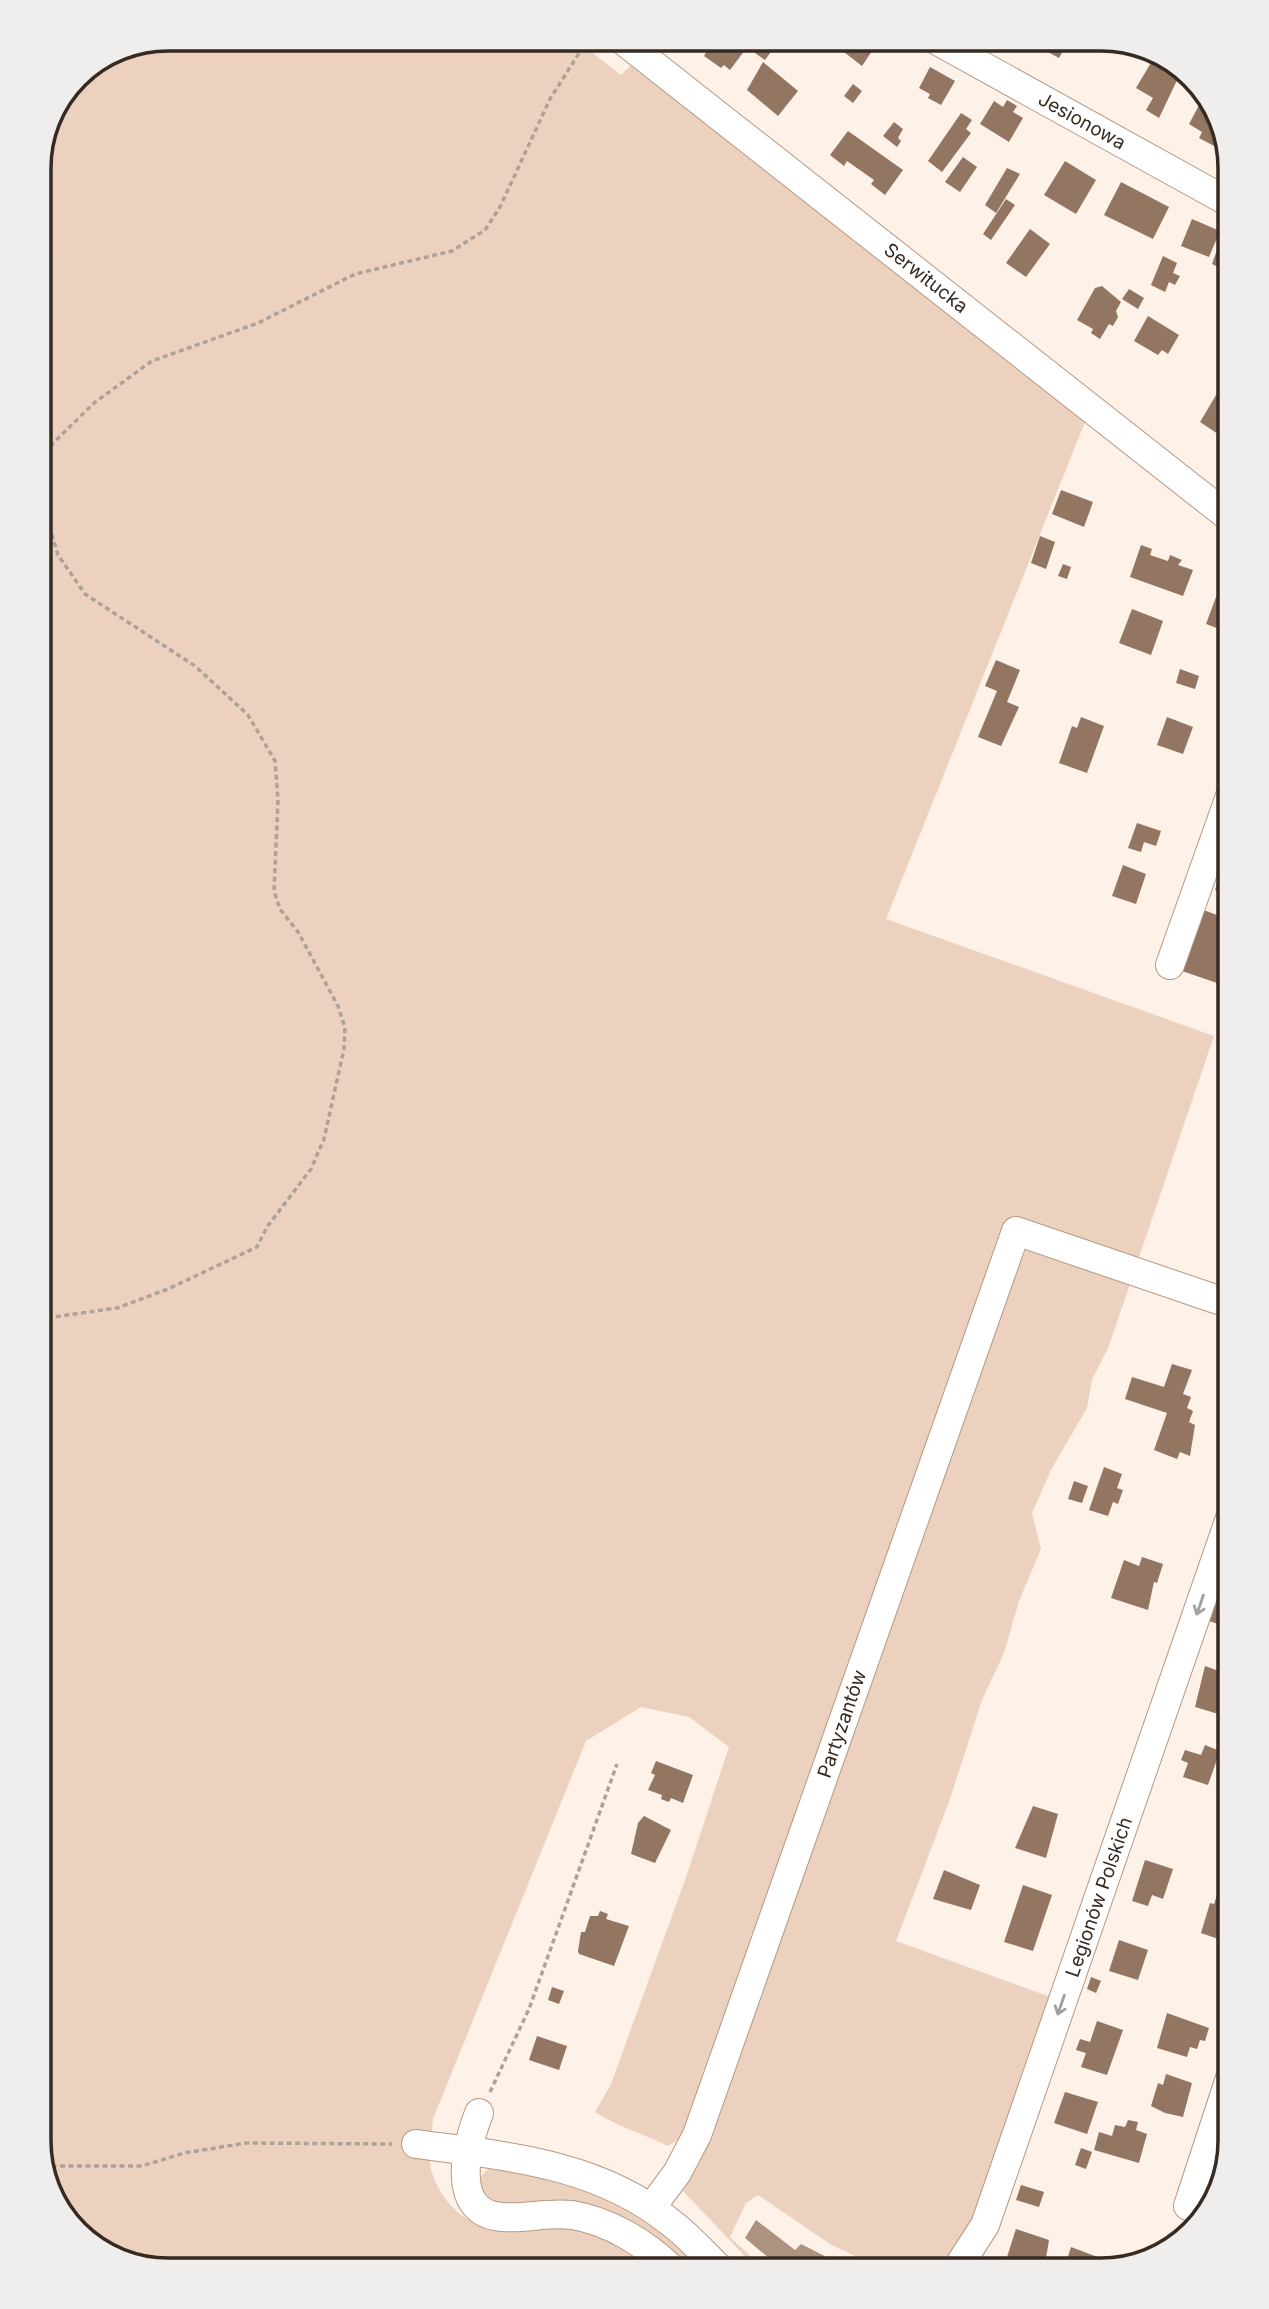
<svg xmlns="http://www.w3.org/2000/svg" width="1269" height="2309" font-family="Inter,sans-serif">
<rect width="100%" height="100%" fill="#fef1e8"/>
<g fill="#ecd2be">
<path d="M168 39H575L621 75 633 63 1085 422 886 919 1214 1036 1109 1346 1092 1380 1087 1408 1051 1470 1032 1513 1041 1549 1019 1601 1004 1653 982 1700 950 1799 896 1941 1056 1999 981 2215 949 2270H884L830 2244 758 2195 746 2203 730 2237 765 2270H758L681 2189 713 2132 718 2100 684 2136 668 2146C642 2133 620 2128 595 2112L611 2084 685 1880 729 1747 689 1717 641 1707 586 1741 433 2119C432 2134 427 2159 432 2173 445 2210 473 2230 512 2231 532 2232 551 2227 571 2229 604 2233 631 2249 656 2270H159L96 2249 48 2191 39 2141V159L77 76 119 48Z"/>
<path d="M489 2168C588 2185 629 2198 701 2270H684L669 2256 492 2203 479 2186 480 2177Z"/>
</g>
<path fill="#ac927f" d="M756 2220 795 2250 801 2244 852 2270H783L745 2238Z"/>
<g fill="#927661">
<path d="M707 39H739L748 46 730 70 724 65 721 68 704 56 706 52 700 47Z"/>
<path d="M766 39H780L765 60 755 53Z"/>
<path d="M853 39H873L878 42 862 66 844 52Z"/>
<path d="M1024 39H1070L1059 58Z"/>
<path d="M1152 61 1179 76 1159 118 1146 110 1153 98 1136 88Z"/>
<path d="M763 62 798 91 778 116 747 90Z"/>
<path d="M930 67 955 81 941 105 928 98 930 94 919 88Z"/>
<path d="M853 84 862 91 853 103 844 96Z"/>
<path d="M1204 96 1221 118 1224 133 1216 147 1199 138 1202 132 1189 124Z"/>
<path d="M1007 100 1017 106 1013 112 1023 118 1009 142 980 124 994 101 1003 107Z"/>
<path d="M961 113 972 120 966 129 971 133 942 172 928 161Z"/>
<path d="M894 122 903 129 898 138 901 141 897 147 883 136Z"/>
<path d="M848 131 903 170 885 195 871 184 874 180 847 161 844 166 830 155Z"/>
<path d="M963 157 977 167 960 192 945 182Z"/>
<path d="M1065 161 1096 180 1076 214 1044 195Z"/>
<path d="M1007 168 1020 174 996 213 985 205Z"/>
<path d="M1121 182 1169 207 1153 239 1104 215Z"/>
<path d="M1006 199 1015 205 991 240 983 234Z"/>
<path d="M1192 219 1220 231 1209 257 1181 246Z"/>
<path d="M1030 229 1050 244 1026 277 1006 263Z"/>
<path d="M1218 247 1229 252 1222 269 1212 264Z"/>
<path d="M1163 256 1177 263 1173 273 1180 276 1175 285 1169 282 1165 292 1151 285Z"/>
<path d="M1102 286 1121 302 1116 311 1118 317 1113 326 1109 324 1100 339 1091 333 1093 329 1077 320 1095 288Z"/>
<path d="M1129 289 1144 298 1138 309 1122 299Z"/>
<path d="M1148 316 1179 335 1168 354 1162 350 1158 355 1134 341Z"/>
<path d="M1219 390 1230 397V442L1200 422Z"/>
<path d="M1061 490 1093 502 1084 527 1052 514Z"/>
<path d="M1040 536 1055 542 1046 569 1031 563Z"/>
<path d="M1141 545 1152 549 1150 555 1168 561 1170 555 1182 560 1178 565 1193 570 1183 596 1130 577Z"/>
<path d="M1063 564 1071 567 1067 579 1058 576Z"/>
<path d="M1216 597 1230 603V633L1206 624Z"/>
<path d="M1132 609 1163 621 1151 655 1119 643Z"/>
<path d="M996 660 1020 670 1007 702 1019 707 1001 746 978 737 997 691 985 686Z"/>
<path d="M1180 669 1199 676 1195 689 1176 683Z"/>
<path d="M1081 717 1104 726 1087 773 1059 763 1072 726 1077 728Z"/>
<path d="M1167 717 1193 727 1183 754 1157 745Z"/>
<path d="M1137 823 1161 831 1156 846 1144 842 1141 852 1128 848Z"/>
<path d="M1230 857V895L1215 890 1219 878 1223 879Z"/>
<path d="M1123 865 1146 874 1136 904 1112 896Z"/>
<path d="M1201 909 1230 920V943L1217 983 1179 970Z"/>
<path d="M1172 1364 1192 1370 1183 1394 1191 1397 1187 1408 1193 1411 1189 1422 1195 1425 1190 1456 1180 1452 1177 1459 1154 1450 1167 1413 1125 1399 1132 1377 1164 1387Z"/>
<path d="M1104 1467 1122 1474 1117 1488 1123 1490 1118 1504 1113 1502 1108 1516 1089 1510Z"/>
<path d="M1074 1481 1088 1486 1082 1503 1068 1499Z"/>
<path d="M1142 1557 1163 1564 1157 1583 1154 1582 1148 1610 1111 1598 1124 1560 1139 1566Z"/>
<path d="M1212 1602 1230 1608V1628L1206 1620Z"/>
<path d="M1205 1666 1230 1675 1224 1695 1230 1697 1225 1716 1195 1707Z"/>
<path d="M1205 1745 1220 1751 1208 1785 1183 1777 1188 1763 1181 1760 1185 1750 1201 1755Z"/>
<path d="M656 1761 693 1775 683 1803 671 1798 669 1802 661 1799 662 1795 648 1790 655 1775 651 1773Z"/>
<path d="M1033 1806 1058 1814 1046 1858 1015 1848Z"/>
<path d="M644 1816 671 1830 655 1863 631 1854 638 1823Z"/>
<path d="M1145 1860 1173 1869 1163 1899 1152 1895 1148 1906 1132 1901Z"/>
<path d="M944 1870 980 1885 971 1910 933 1899Z"/>
<path d="M1023 1885 1052 1895 1033 1951 1004 1942Z"/>
<path d="M1218 1892 1230 1896V1943L1201 1933 1210 1903 1214 1904Z"/>
<path d="M600 1911 608 1914 606 1919 629 1926 614 1966 579 1954 578 1951 581 1932H585L590 1916H598Z"/>
<path d="M1119 1940 1148 1950 1138 1980 1109 1971Z"/>
<path d="M1091 1977 1101 1981 1096 1993 1087 1989Z"/>
<path d="M552 1987 564 1991 559 2004 548 2000Z"/>
<path d="M1167 2013 1209 2028 1205 2041 1200 2040 1197 2049 1190 2047 1187 2057 1157 2048Z"/>
<path d="M1097 2021 1123 2030 1107 2075 1081 2067 1086 2053 1076 2050 1080 2039 1090 2042Z"/>
<path d="M537 2036 567 2046 559 2070 529 2060Z"/>
<path d="M1166 2074 1192 2083 1183 2117 1165 2113 1151 2106 1158 2083 1163 2085Z"/>
<path d="M1065 2092 1098 2102 1087 2134 1054 2123Z"/>
<path d="M1128 2120 1138 2122 1136 2130 1147 2134 1139 2163 1094 2150 1099 2132 1112 2136 1115 2125 1125 2127Z"/>
<path d="M1081 2148 1092 2152 1086 2169 1075 2165Z"/>
<path d="M1021 2185 1044 2192 1039 2207 1016 2200Z"/>
<path d="M1016 2229 1049 2240 1044 2270 1007 2257Z"/>
<path d="M1071 2247 1103 2259 1099 2270H1067L1070 2264 1066 2263Z"/>
</g>
<g fill="none" stroke-linecap="round" stroke-linejoin="round">
<g stroke="#b69883" stroke-width="30">
<g id="minor">
<path d="M621 39 1230 518"/>
<path d="M934 39 1230 203"/>
<path d="M1170 965 1230 796"/>
<path d="M479 2113C466 2147 449 2213 502 2217 525 2219 548 2212 572 2215 610 2221 646 2244 673 2270"/>
<path d="M416 2144C505 2156 597 2163 670 2222 689 2236 704 2254 721 2270"/>
<path d="M651 2208 677 2173 697 2135 1016 1231 1230 1304"/>
<path d="M1209 2212 1188 2206 1230 2078"/>
<path d="M956 2270 985 2225 1230 1518"/>
</g>
</g>
<g stroke="#aea198" stroke-width="3.5" stroke-dasharray="5 3.5" stroke-linecap="butt">
<path d="M39 476 41 455 94 403 152 361 258 323 355 274 452 251 485 230 500 207 550 99 588 39"/>
<path d="M39 1319 117 1308 168 1289 257 1247 267 1227 311 1169 324 1139 344 1049 345 1028 338 1006 298 932 280 909 274 891 278 800 275 761 248 715 195 666 85 594 58 555 39 491"/>
<path d="M490 2092 529 2009 617 1764"/>
<path d="M43 2166H142L184 2153 246 2143 392 2144"/>
</g>
<use href="#minor" stroke="#fff" stroke-width="28"/>
</g>
<defs><path id="oneway-shaft" d="M-6 0H5M1.5-3L5.5 0L1.5 3" fill="none" stroke-width="1.6" stroke-linecap="round" stroke-linejoin="round" transform="scale(1.75)"/></defs>
<g stroke="#a59f9b">
<use href="#oneway-shaft" transform="translate(1200 1605) rotate(109)"/>
<use href="#oneway-shaft" transform="translate(1061 2005) rotate(109)"/>
</g>
<g text-anchor="middle" dominant-baseline="central" stroke-width="5" stroke-linejoin="round" paint-order="stroke">
<g font-size="19" fill="#362a21" stroke="#fff">
<text transform="translate(1082 121) rotate(29)">Jesionowa</text>
<text transform="translate(926 278) rotate(38)">Serwitucka</text>
<text transform="translate(842 1724) rotate(-71)">Partyzantów</text>
<text transform="translate(1099 1897) rotate(-71)">Legionów Polskich</text>
</g>
</g>
<path d="M0 0H1269V2309H0ZM168 51H1101A117 117 0 0 1 1218 168V2141A117 117 0 0 1 1101 2258H168A117 117 0 0 1 51 2141V168A117 117 0 0 1 168 51Z" fill="#efeeed" fill-rule="evenodd"/>
<path fill="none" stroke="#362a21" stroke-width="3.5" d="M168 51H1101A117 117 0 0 1 1218 168V2141A117 117 0 0 1 1101 2258H168A117 117 0 0 1 51 2141V168A117 117 0 0 1 168 51Z"/>
</svg>
